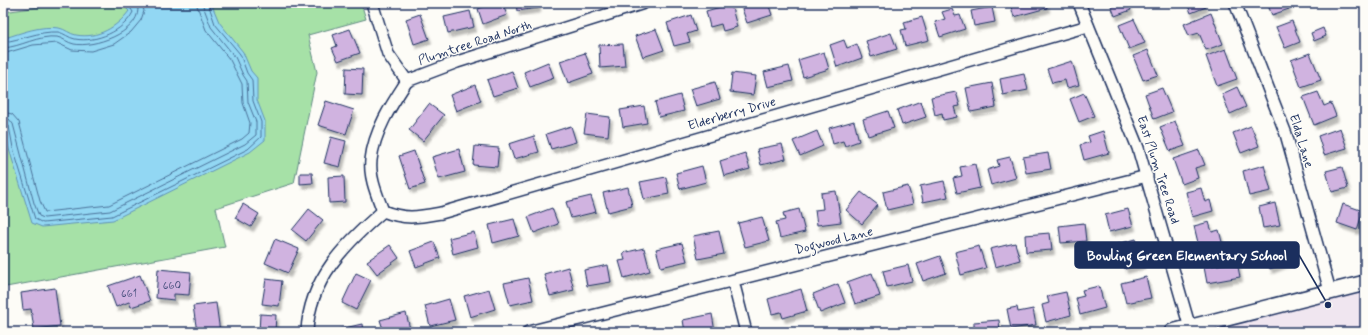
<svg xmlns="http://www.w3.org/2000/svg" width="1368" height="335" font-family="Mynerve,sans-serif">
<defs>
<filter id="shadow"><feDropShadow dx="2.5" dy="4.5" stdDeviation="1" flood-color="#0004"/></filter>
</defs>
<rect width="100%" height="100%" fill="#fdfcf7"/>
<filter id="ink" filterUnits="userSpaceOnUse"><feTurbulence type="fractalNoise" baseFrequency=".025" numOctaves="2"/><feDisplacementMap in="SourceGraphic" scale="8" xChannelSelector="R" yChannelSelector="G"/><feConvolveMatrix kernelMatrix="1 2 1 2 8 2 1 2 1" color-interpolation-filters="sRGB"/></filter>
<g filter="url(#ink)">
<path fill="#f0e6f0" d="M1365 287V332H1219L1217 324Z"/>
<path fill="#a6e1a7" stroke="#608882" d="M68 3H361L366 19 308 35 317 72 294 183 216 208 225 247 6 287 3 270V12Z"/>
<path fill="#92d7f3" stroke="#6294b7" d="M121 3H211L219 22 243 52 251 71 257 78V100L265 121V140L250 152 113 220 42 227 32 223 9 149 3 118V40L5 38C21 33 41 25 59 28 65 29 70 34 76 35 98 39 117 27 129 11Z"/>
<g fill="none" stroke-linecap="round" stroke-linejoin="round">
<g stroke="#4b729a" stroke-width="1">
<path d="M3 42C21 40 38 31 58 32 64 33 69 38 75 39 96 43 124 31 133 12L127 3"/>
<path d="M3 48C21 47 38 35 57 37 63 38 68 43 74 44 93 48 138 33 138 9L134 3"/>
<path d="M3 54 33 45 57 43 72 50 91 51 114 44 131 32 141 20 144 11 142 3"/>
<path d="M3 112 12 114 19 122 40 201 45 212 109 205 242 139 249 133 250 123 243 103 242 84 230 60 206 30 196 3"/>
<path d="M3 118 9 119 13 124 34 203 39 216 44 218 110 211 245 144 256 135V122L248 102 247 81 243 75 235 57 211 27 202 3"/>
<path d="M3 123 9 126 13 148 35 219 43 223 112 216 248 149 261 137V122L253 101 252 80 247 73 240 54 215 24 208 3"/>
</g>
</g>
<g fill="#d0b3e0" stroke="#1b2f5e" filter="url(#shadow)">
<path d="M493 3H502L507 15 483 24 478 9Z"/>
<path d="M516 3H538V8L517 11Z"/>
<path d="M740 3H768L772 15 747 23Z"/>
<path d="M1010 3H1046L1047 8 1014 17Z"/>
<path d="M1110 3H1128L1131 10 1115 16Z"/>
<path d="M1187 3H1204L1206 7 1191 13Z"/>
<path d="M1267 3H1287L1289 9 1272 15Z"/>
<path d="M731 4 737 27 723 31 721 24 710 27 706 11Z"/>
<path d="M992 7 995 22 974 26 971 11Z"/>
<path d="M952 9 955 16 960 15 965 29 940 37 935 22 945 19 942 12Z"/>
<path d="M470 11 474 27 448 33 444 17Z"/>
<path d="M1211 13 1223 44 1206 50 1199 33 1189 36 1184 24Z"/>
<path d="M420 14 429 39 414 44 406 19Z"/>
<path d="M691 15 696 31 687 34 690 42 674 46 667 23Z"/>
<path d="M922 17 929 40 905 46 901 30 906 29 904 22Z"/>
<path d="M1134 19 1145 43 1129 49 1119 25Z"/>
<path d="M1292 21 1300 42 1285 48 1276 27Z"/>
<path d="M1323 28 1326 36 1314 41 1311 33Z"/>
<path d="M350 29 360 53 338 61 332 48 337 46 333 35Z"/>
<path d="M656 29 664 50 643 57 635 36Z"/>
<path d="M891 33 897 49 871 57 866 41Z"/>
<path d="M844 40 847 48 857 44 862 58 837 67 830 45Z"/>
<path d="M623 44 625 66 600 68 599 45Z"/>
<path d="M1226 49 1237 79 1217 86 1206 56Z"/>
<path d="M1148 50 1158 75 1143 80 1133 56Z"/>
<path d="M824 52 829 69 803 77 798 60Z"/>
<path d="M585 53 593 74 568 83 560 61Z"/>
<path d="M1310 53 1321 80 1301 87 1291 60Z"/>
<path d="M1072 61 1079 85 1067 88 1065 80 1052 83 1047 69Z"/>
<path d="M548 62 554 78 530 87 524 72Z"/>
<path d="M789 66 793 81 768 87 764 72Z"/>
<path d="M346 68 363 69 362 95 345 94Z"/>
<path d="M512 71 518 88 493 96 487 80Z"/>
<path d="M732 73 756 76 753 95 730 92Z"/>
<path d="M1024 74 1028 90 1003 95 1000 79Z"/>
<path d="M715 82 720 99 696 106 690 89Z"/>
<path d="M992 83 996 107 971 112 966 88Z"/>
<path d="M475 85 481 101 456 111 450 95Z"/>
<path d="M1237 87 1246 107 1230 114 1222 94Z"/>
<path d="M1162 88 1172 112 1154 119 1145 94Z"/>
<path d="M956 92 960 106 954 107 957 117 943 120 942 113 935 115 931 97Z"/>
<path d="M1318 92 1324 106 1331 103 1336 116 1314 125 1303 97Z"/>
<path d="M1084 93 1094 116 1079 122 1070 99Z"/>
<path d="M680 95 684 111 659 117 655 102Z"/>
<path d="M326 101 354 110 346 134 318 125Z"/>
<path d="M921 101 926 117 902 125 897 110Z"/>
<path d="M429 104 444 115 423 141 409 130Z"/>
<path d="M644 106 647 123 623 127 620 110Z"/>
<path d="M888 111 894 128 868 136 863 119Z"/>
<path d="M587 114 610 117 608 136 584 133Z"/>
<path d="M854 121 859 141 845 146 843 141 833 144 829 128Z"/>
<path d="M1175 121 1185 146 1170 151 1160 127Z"/>
<path d="M571 126 576 142 551 149 546 134Z"/>
<path d="M1251 126 1259 146 1241 153 1233 133Z"/>
<path d="M1340 128 1347 148 1324 155 1318 136Z"/>
<path d="M817 131 823 146 800 156 793 141Z"/>
<path d="M1103 131 1109 153 1084 160 1080 145 1090 142 1088 136Z"/>
<path d="M534 136 539 152 514 159 509 144Z"/>
<path d="M331 137 346 141 340 167 324 163Z"/>
<path d="M782 144 786 159 761 165 757 149Z"/>
<path d="M475 146 499 148 497 167 473 165Z"/>
<path d="M459 149 465 172 439 179 432 157Z"/>
<path d="M1199 150 1205 165 1195 168 1198 178 1182 184 1173 159Z"/>
<path d="M414 151 425 184 410 189 399 156Z"/>
<path d="M745 153 750 169 724 176 720 161Z"/>
<path d="M1048 153 1051 169 1026 173 1023 157Z"/>
<path d="M1010 157 1016 178 991 185 987 170 999 166 997 160Z"/>
<path d="M975 164 980 188 957 193 953 178 962 176 960 167Z"/>
<path d="M1264 165 1271 191 1249 196 1243 171Z"/>
<path d="M702 166 706 182 680 189 676 173Z"/>
<path d="M1342 167 1348 188 1332 192 1326 171Z"/>
<path d="M300 173H312L313 183 300 184Z"/>
<path d="M344 176 345 202 329 203 328 177Z"/>
<path d="M666 177 669 194 644 199 640 182Z"/>
<path d="M944 181 948 197 923 202 920 186Z"/>
<path d="M908 186 913 204 887 210 883 192Z"/>
<path d="M628 187 632 206 608 212 603 193Z"/>
<path d="M1201 188 1205 202 1210 200 1213 211 1192 217 1186 192Z"/>
<path d="M836 191 841 222 817 225 815 210 823 209 821 193Z"/>
<path d="M861 192 878 205 862 224 846 210Z"/>
<path d="M591 196 596 212 571 218 566 202Z"/>
<path d="M1275 203 1280 225 1263 228 1259 207Z"/>
<path d="M243 204 259 214 251 227 235 218Z"/>
<path d="M1343 204 1363 211 1357 230 1337 223Z"/>
<path d="M552 208 558 224 534 233 528 217Z"/>
<path d="M309 209 323 220 306 241 292 230Z"/>
<path d="M799 209 805 232 780 238 776 222 785 220 783 213Z"/>
<path d="M1128 209 1133 226 1109 232 1105 215Z"/>
<path d="M762 217 769 241 745 247 738 223Z"/>
<path d="M514 219 519 236 493 243 489 225Z"/>
<path d="M1209 222 1212 232 1219 230 1223 246 1200 251 1194 226Z"/>
<path d="M1084 223 1086 241 1061 243 1059 226Z"/>
<path d="M719 231 724 254 698 259 693 236Z"/>
<path d="M474 232 478 247 453 254 449 238Z"/>
<path d="M1050 233 1052 250 1026 252 1025 235Z"/>
<path d="M275 239 299 249 288 273 265 263Z"/>
<path d="M1136 239 1143 264 1125 269 1118 244Z"/>
<path d="M434 242 440 258 416 267 410 251Z"/>
<path d="M682 243 687 261 661 267 656 249Z"/>
<path d="M1015 243 1020 260 995 267 990 249Z"/>
<path d="M390 245 399 258 377 274 367 261Z"/>
<path d="M1285 245 1290 261 1270 269 1264 252Z"/>
<path d="M979 246 986 268 961 275 955 252Z"/>
<path d="M644 248 650 271 624 278 619 261 625 260 623 253Z"/>
<path d="M940 256 946 273 923 281 917 264Z"/>
<path d="M1237 262 1240 277 1207 283 1204 267Z"/>
<path d="M608 265 611 282 587 286 584 270Z"/>
<path d="M908 265 912 281 887 287 883 271Z"/>
<path d="M568 267 574 290 550 296 544 274Z"/>
<path d="M158 269 191 272 189 295 174 294V300L156 298Z"/>
<path d="M356 273 371 280 356 310 342 303Z"/>
<path d="M872 273 880 296 855 304 847 282Z"/>
<path d="M140 275 150 301 131 307 129 302 116 307 108 286Z"/>
<path d="M1146 277 1151 298 1126 303 1121 283Z"/>
<path d="M528 278 533 300 510 305 504 283Z"/>
<path d="M266 279 282 281 279 306 262 304Z"/>
<path d="M838 284 845 303 820 313 813 294Z"/>
<path d="M1099 286 1105 308 1080 315 1076 298 1084 296 1082 290Z"/>
<path d="M55 288 60 326 34 329 31 309 23 310 21 293Z"/>
<path d="M489 289 495 309 470 317 464 296Z"/>
<path d="M801 289 807 311 783 318 781 312 772 314 768 299Z"/>
<path d="M1066 292 1071 315 1046 322 1042 305 1049 303 1047 296Z"/>
<path d="M449 299 455 320 430 326 425 306Z"/>
<path d="M216 303 220 332H197L193 306Z"/>
<path d="M1017 307 1018 312 1033 309 1036 325 1011 329 1007 309Z"/>
<path d="M406 313 410 329 397 332H384L380 320Z"/>
<path d="M260 314 276 315 275 332H259Z"/>
<path d="M712 314 715 332H685L683 320Z"/>
<path d="M999 320 1000 332H974V322Z"/>
<path d="M362 324 363 332H336V330Z"/>
<path d="M792 328 793 332H777L776 330Z"/>
<path d="M960 328 961 332H943Z"/>
<path d="M922 329 923 332H912Z"/>
</g>
<g fill="none" stroke-linecap="round" stroke-linejoin="round">
<g stroke="#1b2f5e" stroke-width="14">
<g id="street">
<path d="M372 3 388 54 407 81"/>
<path d="M1079 3 1138 148 1190 328"/>
<path d="M1235 3 1286 134 1330 291"/>
<path d="M407 81 457 62 644 3"/>
<path d="M383 211C405 220 419 217 441 213L1088 26"/>
<path d="M383 211C377 195 369 177 371 160 374 131 392 104 407 81"/>
<path d="M733 281 746 332"/>
<path d="M307 332C309 279 346 243 383 211"/>
<path d="M528 332 1147 176"/>
</g>
</g>
<g stroke="#1b2f5e" stroke-width="18">
<path id="secondary" d="M1172 332 1365 283"/>
</g>
<use href="#street" stroke="#fdfcf7" stroke-width="11"/>
<use href="#secondary" stroke="#fdfcf7" stroke-width="15"/>
</g>
</g>
<g text-anchor="middle" dominant-baseline="central" stroke-width="3" stroke-linejoin="round" paint-order="stroke">
<g font-size="11" fill="#48507e">
<text x="172" y="286">660</text>
<text x="129" y="294">661</text>
</g>
<g font-size="13" fill="#1b2f5e" stroke="#fdfcf7">
<text transform="translate(475 43) rotate(-18)">Plumtree Road North</text>
<text transform="translate(732 114) rotate(-16)">Elderberry Drive</text>
<text transform="translate(1301 141) rotate(73)">Elda Lane</text>
<text transform="translate(1158 170) rotate(72)">East Plum Tree Road</text>
<text transform="translate(834 241) rotate(-14)">Dogwood Lane</text>
</g>
</g>
<path fill="none" stroke="#1b2f5e" stroke-width="1.5" d="M1328 305L1299 255"/>
<circle fill="#1b2f5e" stroke="#fdfcf7" stroke-width="1.5" cx="1328" cy="305" r="4"/>
<rect fill="#1b2f5e" stroke="#1b2f5e" stroke-width="1.5" x="1075" y="242" width="224" height="26" rx="4"/>
<g font-size="14" text-anchor="middle" font-weight="bold" fill="#fff">
<text x="1187" y="260">Bowling Green Elementary School</text>
</g>
<rect width="1368" height="335" fill="none" stroke="#fdfcf7" stroke-width="16"/>
<rect x="8" y="8" width="1352" height="319" fill="none" stroke="#1b2f5e" stroke-width="1.5" filter="url(#ink)"/>
</svg>
